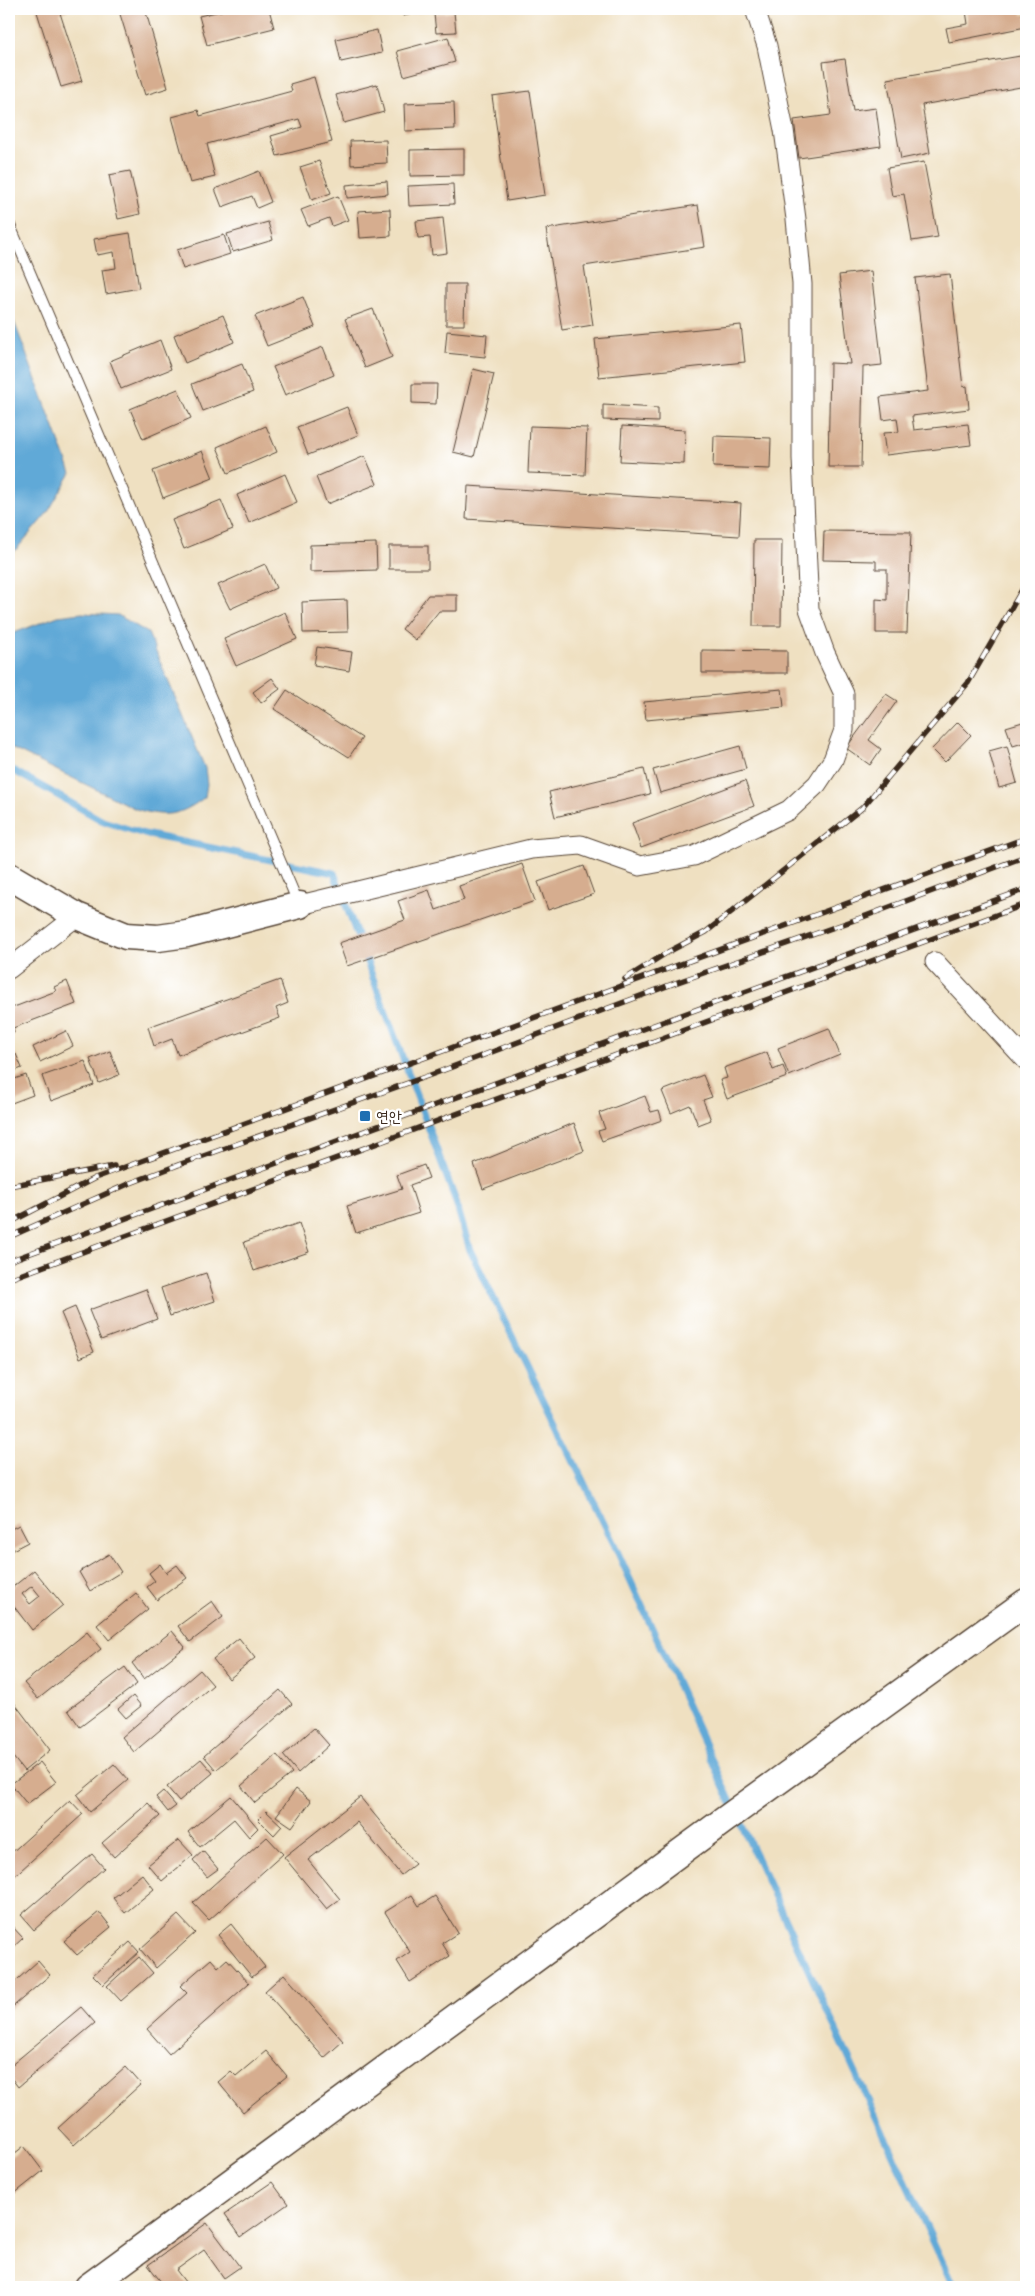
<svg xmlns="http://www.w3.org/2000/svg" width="1035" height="2296" font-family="Delius,'Poor Story',sans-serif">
<rect width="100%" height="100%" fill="#fff"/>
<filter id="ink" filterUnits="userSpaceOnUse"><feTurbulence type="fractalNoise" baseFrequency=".02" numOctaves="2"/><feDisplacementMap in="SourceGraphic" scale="10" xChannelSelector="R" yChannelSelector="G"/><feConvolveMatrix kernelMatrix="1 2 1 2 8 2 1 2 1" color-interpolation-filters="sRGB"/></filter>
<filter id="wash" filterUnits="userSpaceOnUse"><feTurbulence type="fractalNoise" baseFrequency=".0096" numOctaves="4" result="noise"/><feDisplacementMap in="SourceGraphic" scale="20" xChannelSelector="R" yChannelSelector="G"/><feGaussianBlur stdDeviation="1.12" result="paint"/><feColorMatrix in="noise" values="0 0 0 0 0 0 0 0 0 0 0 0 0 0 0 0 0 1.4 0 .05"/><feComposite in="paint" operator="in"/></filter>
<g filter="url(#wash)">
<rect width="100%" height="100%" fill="#efe0c1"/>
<g fill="#60a9d7" stroke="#4e6a7a">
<path d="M9 308 71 473 48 512 9 558Z"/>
<path d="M82 613 118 615 148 633 205 768 207 784 205 797C181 816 165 818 136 809L9 747V635L58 616Z"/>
</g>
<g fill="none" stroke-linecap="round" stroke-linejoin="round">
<g stroke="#60a9d7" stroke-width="7">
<path d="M9 768 103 821 144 834 334 873 455 1199 470 1250 614 1544 733 1807"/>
<path d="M738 1817 954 2287"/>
</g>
</g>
<g id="blocks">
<g fill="#d6ad8f" fill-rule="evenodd">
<path d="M36 9H71L60 13 82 81 61 87Z"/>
<path d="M128 9H145L168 88 145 95 119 11Z"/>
<path d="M229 9H269L274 28 207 45 199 16Z"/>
<path d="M402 9H432V10L403 16Z"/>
<path d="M979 9H1021L1022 15 1026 14V27L949 42 946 28 968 24 966 11Z"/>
<path d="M454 12 456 32 436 33 434 14Z"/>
<path d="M377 30 382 53 341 62 336 39Z"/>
<path d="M448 37 455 62 404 76 397 51Z"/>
<path d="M1026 55V86L922 105 930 153 901 159 887 79Z"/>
<path d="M845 59 853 111 876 108 881 146 799 158 794 120 831 115 823 62Z"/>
<path d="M314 77 332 142 277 156 271 136 302 127 299 119 207 144 215 177 190 183 172 117 198 110 200 116 292 91 290 84Z"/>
<path d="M377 84 384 112 344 123 336 95Z"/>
<path d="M530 91 545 195 507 201 492 96Z"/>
<path d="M454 102 455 129 405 131 404 104Z"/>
<path d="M386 140 387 163 351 165 350 141Z"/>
<path d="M464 149V175L410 176V150Z"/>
<path d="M319 161 331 193 312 200 300 167Z"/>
<path d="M924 162 938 237 912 241 904 194 892 196 887 168Z"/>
<path d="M130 171 140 214 118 219 109 175Z"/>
<path d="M259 171 271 202 257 208 252 196 222 207 215 189Z"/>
<path d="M387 181 388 194 347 198 346 185Z"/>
<path d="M453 184 454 204 409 206 408 186Z"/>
<path d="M338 196 348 220 332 226 329 218 308 226 301 210Z"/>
<path d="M698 205 705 247 584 266 593 325 562 330 546 229Z"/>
<path d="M390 209 391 236 360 238 358 211Z"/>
<path d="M443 218 447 253 432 255 430 237 418 238 416 221Z"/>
<path d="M268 222 273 240 233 252 227 234Z"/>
<path d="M130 233 139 288 106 294 102 270 116 268 114 252 97 255 94 239Z"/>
<path d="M224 235 230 254 183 269 177 250Z"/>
<path d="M871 271 882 365 863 367 861 467H828L830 363 850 364 839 275Z"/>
<path d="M950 274 963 387 967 386 969 409 912 416 914 430 968 424 971 445 886 455 883 433 899 432 897 418 883 420 880 397 928 391 915 278Z"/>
<path d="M446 284H465L464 325H446Z"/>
<path d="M303 297 315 327 267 346 255 316Z"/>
<path d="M373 309 392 357 365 368 345 319Z"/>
<path d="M223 315 234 342 185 363 174 335Z"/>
<path d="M741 325 745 362 599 377 595 339Z"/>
<path d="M447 331 487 335 485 357 445 353Z"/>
<path d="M160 340 171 369 121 389 110 361Z"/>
<path d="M323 347 334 375 285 395 273 367Z"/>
<path d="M242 364 253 392 203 411 192 384Z"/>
<path d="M473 369 494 374 474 457 453 452Z"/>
<path d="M412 384H437L436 404 412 403Z"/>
<path d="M178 389 191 418 143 439 130 409Z"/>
<path d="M603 405 658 408V422L603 420Z"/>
<path d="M347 407 358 435 308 455 297 427Z"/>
<path d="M266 426 277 452 228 473 217 447Z"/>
<path d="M530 426 587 428 585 475 528 473Z"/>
<path d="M622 426 685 430 684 464 620 461Z"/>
<path d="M714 436 771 438 770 469 713 467Z"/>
<path d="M202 451 213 478 163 498 153 471Z"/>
<path d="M365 456 377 484 327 504 316 477Z"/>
<path d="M285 474 297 502 249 523 237 495Z"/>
<path d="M468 486 741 503 739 536 466 519Z"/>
<path d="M221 500 233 529 184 549 172 520Z"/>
<path d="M824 531 911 532 907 633H876V599L887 600V569H876V561L823 560Z"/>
<path d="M754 540H782L781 626H753Z"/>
<path d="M376 543 377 570 310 572V545Z"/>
<rect x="389" y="546" width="39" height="23"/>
<path d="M265 564 276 588 230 609 218 585Z"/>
<path d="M428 595H457V611H439L416 640 402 629Z"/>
<path d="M347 600 348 632 303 633 302 602Z"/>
<path d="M285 612 297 639 236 666 224 639Z"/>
<path d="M317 647 352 652 349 671 314 665Z"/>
<path d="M702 650 787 651V673H702Z"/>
<path d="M272 678 280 689 261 703 253 692Z"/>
<path d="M782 689 784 707 646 720 644 702Z"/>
<path d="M287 690 362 738 349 757 274 709Z"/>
<path d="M886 694 897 701 869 740 881 749 870 765 846 748Z"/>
<path d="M1026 721V742L1013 746 1006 727Z"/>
<path d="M958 722 971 735 945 762 932 749Z"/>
<path d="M740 746 746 769 660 793 653 770Z"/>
<path d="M1007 746 1017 783 999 788 989 751Z"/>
<path d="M644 769 650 794 555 817 549 792Z"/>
<path d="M745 781 754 806 641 848 632 823Z"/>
<path d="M522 864 535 901 347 966 339 943 405 920 398 901 429 890 436 910 464 900 459 886Z"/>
<path d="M584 866 594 894 548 910 538 882Z"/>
<path d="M280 980 288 1003 276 1008 280 1018 178 1055 172 1039 154 1046 148 1027Z"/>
<path d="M67 981 76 1004 13 1028 14 1033 9 1035V1009L56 991 54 987Z"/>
<path d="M829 1028 840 1055 789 1076 778 1048Z"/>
<path d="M66 1031 73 1046 40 1062 33 1047Z"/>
<path d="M110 1051 119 1075 99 1083 90 1059Z"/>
<path d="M767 1052 773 1070 783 1066 787 1077 727 1099 720 1080 727 1078 724 1068Z"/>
<path d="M16 1054 22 1068 9 1073V1057Z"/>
<path d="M85 1061 94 1085 51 1101 42 1076Z"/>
<path d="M26 1075 33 1095 9 1104V1081Z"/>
<path d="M703 1075 712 1097 703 1100 711 1120 698 1125 690 1105 671 1113 662 1091Z"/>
<path d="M645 1096 651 1112 659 1110 662 1120 602 1141 598 1131 605 1129 599 1113Z"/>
<path d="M574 1123 584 1151 483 1189 474 1164Z"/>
<path d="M424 1165 429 1178 410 1185 419 1213 356 1233 347 1206 402 1189 397 1175Z"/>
<path d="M299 1223 309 1252 254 1271 244 1242Z"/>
<path d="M206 1273 215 1301 170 1316 161 1288Z"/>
<path d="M146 1289 157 1319 101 1340 89 1310Z"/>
<path d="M75 1307 94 1352 80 1358 61 1313Z"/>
<path d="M19 1525 28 1542 9 1552V1530Z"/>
<path d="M109 1554 121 1572 90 1591 79 1572Z"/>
<path d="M160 1564 166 1573 177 1565 187 1578 157 1600 147 1587 155 1581 149 1573Z"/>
<path d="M34 1570 63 1605 32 1630 9 1600V1590ZM32 1586 40 1596 30 1604 22 1594Z"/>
<path d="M136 1593 148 1609 109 1640 97 1625Z"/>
<path d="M212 1601 223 1617 190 1642 178 1626Z"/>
<path d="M172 1631 185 1647 144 1679 132 1663Z"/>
<path d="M87 1632 101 1649 38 1699 24 1683Z"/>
<path d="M239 1638 255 1658 229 1679 213 1659Z"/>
<path d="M125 1667 137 1684 80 1727 68 1710Z"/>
<path d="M200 1670 213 1685 134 1752 122 1737Z"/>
<path d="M280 1690 292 1704 216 1770 204 1756Z"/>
<path d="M9 1696 50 1750 24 1771 9 1752Z"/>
<path d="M133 1696 141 1706 126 1718 118 1709Z"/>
<path d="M314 1728 329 1745 298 1773 283 1755Z"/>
<path d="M277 1755 292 1773 255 1803 241 1786Z"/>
<path d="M201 1759 213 1773 179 1801 167 1787Z"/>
<path d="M40 1762 56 1782 27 1804 11 1784Z"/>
<path d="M114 1764 128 1780 90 1812 77 1795Z"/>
<path d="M296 1789 311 1801 292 1827 276 1816Z"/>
<path d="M163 1791 176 1806 168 1812 156 1797Z"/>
<path d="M231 1796 258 1828 249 1837 234 1819 200 1847 188 1832Z"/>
<path d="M360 1797 415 1864 401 1875 357 1822 308 1860 340 1899 327 1909 284 1857Z"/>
<path d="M70 1800 83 1814 10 1880 9 1855Z"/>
<path d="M148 1803 160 1816 114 1857 102 1843Z"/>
<path d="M266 1811 282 1826 274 1835 258 1819Z"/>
<path d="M267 1837 283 1854 209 1920 193 1903Z"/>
<path d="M179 1840 193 1855 162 1881 148 1865Z"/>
<path d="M203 1851 218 1869 207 1877 193 1860Z"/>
<path d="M92 1854 104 1868 34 1930 21 1915Z"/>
<path d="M142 1874 154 1889 125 1913 113 1898Z"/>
<path d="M412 1895 419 1906 435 1896 458 1933 442 1943 450 1956 410 1982 397 1961 410 1952 385 1912Z"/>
<path d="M99 1912 111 1927 77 1955 64 1941Z"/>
<path d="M178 1915 195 1933 156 1968 140 1949Z"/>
<path d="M10 1924 23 1938 9 1951V1925Z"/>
<path d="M231 1924 265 1967 252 1977 218 1935Z"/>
<path d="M130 1942 139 1952 103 1985 93 1975Z"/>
<path d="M139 1957 153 1973 121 2001 107 1986Z"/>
<path d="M211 1959 218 1967 227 1959 249 1983 169 2054 147 2029 187 1993 180 1986Z"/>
<path d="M38 1961 50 1975 9 2010V1987Z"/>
<path d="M284 1974 343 2041 324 2058 265 1991Z"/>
<path d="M81 2007 95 2023 18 2087 9 2075V2067Z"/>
<path d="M266 2051 287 2076 243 2112 218 2082 231 2071 236 2076Z"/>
<path d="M126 2067 141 2084 74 2145 58 2128Z"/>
<path d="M24 2146 43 2171 9 2198V2158Z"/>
<path d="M272 2182 288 2204 241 2237 225 2214Z"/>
<path d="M207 2223 240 2267 224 2278 204 2250 176 2270 189 2287H165L148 2265Z"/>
</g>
</g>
</g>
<g filter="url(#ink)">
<use href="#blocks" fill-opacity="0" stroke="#564536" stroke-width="1"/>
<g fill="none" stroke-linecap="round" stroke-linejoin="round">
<g stroke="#564536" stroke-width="12">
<path id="lane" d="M9 223 299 905"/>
</g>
<g stroke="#564536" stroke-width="21">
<g id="street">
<path d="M300 905 531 849 581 845 640 866 694 856 789 810 817 784 833 760 844 730V694L825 653 809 609 802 458V284L796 219 784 130 767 46 755 9"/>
<path d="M935 962 1026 1060"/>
<path d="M9 969 77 916"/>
</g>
</g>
<g stroke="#564536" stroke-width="29">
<g id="secondary">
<path d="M9 876 77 916 126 936 158 938 187 934 300 905"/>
<path d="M88 2287 727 1818 1026 1602"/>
</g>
</g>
<use href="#lane" stroke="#fff" stroke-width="10"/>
<use href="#street" stroke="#fff" stroke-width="19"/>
<use href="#secondary" stroke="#fff" stroke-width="26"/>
<g stroke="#3b2a1e" stroke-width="5.5">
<g id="rail">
<path d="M625 979 668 952 706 932 862 808 968 683 1026 583"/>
<path d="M9 1186 114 1166"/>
<path d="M9 1223 95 1178 1026 838"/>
<path d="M9 1237 128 1184 178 1165 436 1073 675 983 863 917 1026 856"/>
<path d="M9 1261 1026 889"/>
<path d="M9 1279 1026 904"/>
</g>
</g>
<use href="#rail" stroke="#fff" stroke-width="4" stroke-dasharray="11" stroke-linecap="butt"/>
</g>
</g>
<rect fill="#1f6fb2" stroke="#fff" stroke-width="2" x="359" y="1110" width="12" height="12" rx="2.5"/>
<g text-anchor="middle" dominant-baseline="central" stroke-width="4.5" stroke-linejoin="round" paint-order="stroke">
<g font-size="16" fill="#3b2a1e" stroke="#fff" text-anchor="start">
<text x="376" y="1116">연안</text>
</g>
</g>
<rect width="1035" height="2296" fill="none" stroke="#fff" stroke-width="30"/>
</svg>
